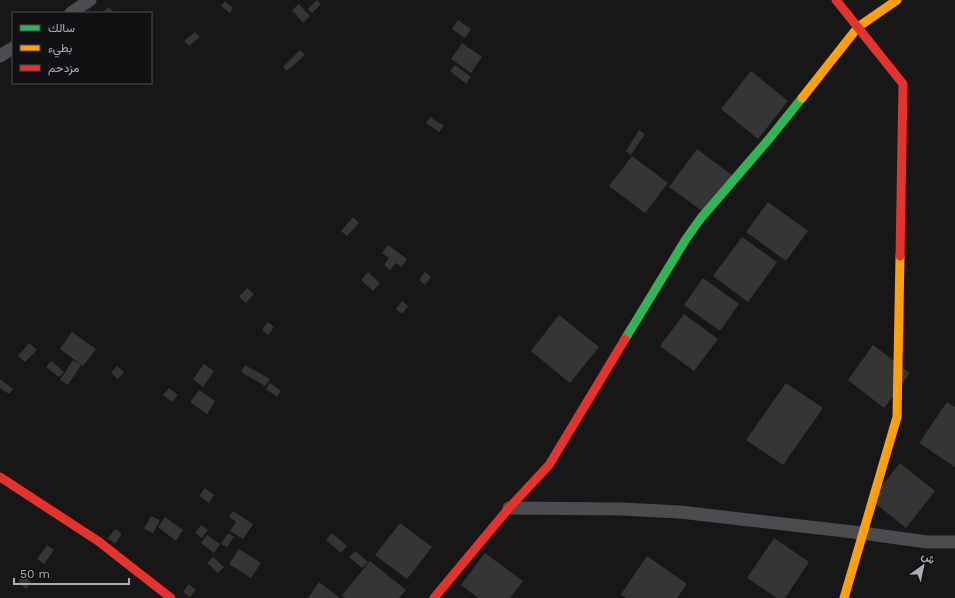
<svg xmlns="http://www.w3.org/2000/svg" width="955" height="598" font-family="'Work Sans',Vazirmatn,sans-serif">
<rect width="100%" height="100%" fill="#171717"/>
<g fill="#353536">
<path d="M317 0 321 4 312 13 308 9Z"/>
<path d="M225 1 233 8 230 13 221 6Z"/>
<path d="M299 4 310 16 303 23 292 10Z"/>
<path d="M109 7 114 13H104L103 12Z"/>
<path d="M458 20 471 29 465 38 452 29Z"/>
<path d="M195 32 200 37 189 46 184 41Z"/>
<path d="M462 43 482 57 471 73 451 59Z"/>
<path d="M300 50 305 55 287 71 283 67Z"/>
<path d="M455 65 471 77 466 84 450 71Z"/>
<path d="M751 71 788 101 758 139 721 109Z"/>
<path d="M430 117 444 126 439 132 426 123Z"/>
<path d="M639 130 645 134 631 155 626 151Z"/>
<path d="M697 149 733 176 705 213 669 187Z"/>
<path d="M632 156 668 183 645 213 609 186Z"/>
<path d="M768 202 808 231 786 261 746 232Z"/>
<path d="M353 217 359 223 347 236 341 231Z"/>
<path d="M742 237 777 262 748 302 713 276Z"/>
<path d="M388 245 407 259 402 267 396 263 390 270 384 265 389 258 382 253Z"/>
<path d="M368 272 380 283 373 291 361 280Z"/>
<path d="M425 272 431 277 425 285 419 280Z"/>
<path d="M703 278 739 304 720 331 684 305Z"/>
<path d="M247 288 254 294 246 303 239 297Z"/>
<path d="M402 301 408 306 402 314 396 309Z"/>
<path d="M684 314 718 339 694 371 660 346Z"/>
<path d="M559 315 599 347 570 383 531 351Z"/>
<path d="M268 322 274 327 268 335 262 330Z"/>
<path d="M72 332 96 349 83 366 60 349Z"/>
<path d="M29 343 37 350 25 362 18 356Z"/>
<path d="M873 345 910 373 884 408 848 380Z"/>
<path d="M73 360 81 365 68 385 60 380Z"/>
<path d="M51 361 64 372 59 377 46 367Z"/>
<path d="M204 364 214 371 203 387 193 379Z"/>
<path d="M245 365 270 379 265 386 241 372Z"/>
<path d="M117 366 124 372 118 379 111 373Z"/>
<path d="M0 379 13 389 9 394 0 388Z"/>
<path d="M270 383 281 391 277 397 266 389Z"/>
<path d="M786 383 823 408 783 465 746 440Z"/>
<path d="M169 388 178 395 172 402 163 395Z"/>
<path d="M199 390 215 401 207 414 190 402Z"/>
<path d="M947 402 955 407V467L919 443Z"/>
<path d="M900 463 935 491 906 528 871 500Z"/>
<path d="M205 488 214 495 209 503 199 496Z"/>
<path d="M233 511 253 524 243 539 230 531 236 522 229 517Z"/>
<path d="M151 516 160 520 153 533 144 529Z"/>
<path d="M165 517 183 530 176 541 158 527Z"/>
<path d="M400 523 432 547 407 579 375 555Z"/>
<path d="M201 525 208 530 202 538 195 533Z"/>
<path d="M115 529 122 534 115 544 108 538Z"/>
<path d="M228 533 234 537 227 547 221 544Z"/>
<path d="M332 533 347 546 341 553 326 540Z"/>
<path d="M207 535 220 544 214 553 201 543Z"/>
<path d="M774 538 809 562 785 598H777L747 578Z"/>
<path d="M47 545 54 550 44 564 37 559Z"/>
<path d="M239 549 261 563 251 578 229 564Z"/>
<path d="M355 551 368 562 362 568 349 557Z"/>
<path d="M485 553 523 581 510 598H478L461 585Z"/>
<path d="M647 556 687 584 677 598H626L621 594Z"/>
<path d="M213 557 224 567 218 573 207 563Z"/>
<path d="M370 561 406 590 399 598H345L342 595Z"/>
<path d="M23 575 31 582 26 589 18 582Z"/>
<path d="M319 582 339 597 338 598H308Z"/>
<path d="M189 584 196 590 190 597 183 592Z"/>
</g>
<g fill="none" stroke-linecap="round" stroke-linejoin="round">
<g stroke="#4b4c50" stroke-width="13">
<path d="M71 13 90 0"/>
<path d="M0 56 13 48"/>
<path d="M509 508 622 509 680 512 862 533 927 542H955"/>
</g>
<path stroke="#30b455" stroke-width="9" d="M625 339 686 239 701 218 769 139 802 98"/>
<g stroke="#ff9f0a" stroke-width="9">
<path d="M802 98 858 27 897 0"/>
<path d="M844 598 897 417 900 256"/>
</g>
<g stroke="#e5322d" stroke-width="9">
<path d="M836 0 903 84 900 256"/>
<path d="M0 477 98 541 171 598"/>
<path d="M434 598 509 508 549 465 625 339"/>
</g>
</g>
<rect x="12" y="12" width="140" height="72" fill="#111113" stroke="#4d4f55"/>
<rect x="20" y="25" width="20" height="6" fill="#30b455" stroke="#4d4f55"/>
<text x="48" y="32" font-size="12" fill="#a8adb8">سالك</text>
<rect x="20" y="45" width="20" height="6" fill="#ff9f0a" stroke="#4d4f55"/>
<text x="48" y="52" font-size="12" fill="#a8adb8">بطيء</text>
<rect x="20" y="65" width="20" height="6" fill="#e5322d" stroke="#4d4f55"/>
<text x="48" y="72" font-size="12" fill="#a8adb8">مزدحم</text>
<g transform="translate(923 566) rotate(33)" stroke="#111113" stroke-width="3" paint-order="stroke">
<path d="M0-3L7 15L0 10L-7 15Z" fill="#a8adb8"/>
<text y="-6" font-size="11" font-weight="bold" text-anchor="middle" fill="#a8adb8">ش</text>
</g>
<path d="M14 578v6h115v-6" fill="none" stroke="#a8adb8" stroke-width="2"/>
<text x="20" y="578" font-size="12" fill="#a8adb8" stroke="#111113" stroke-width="3" paint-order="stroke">50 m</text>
</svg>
